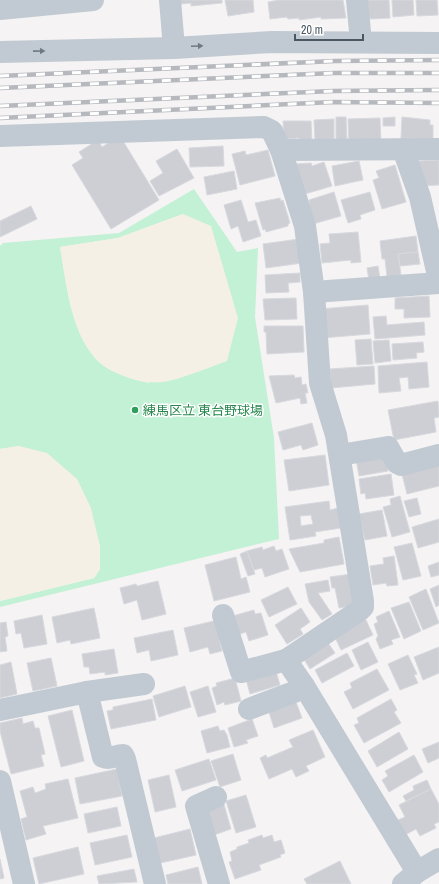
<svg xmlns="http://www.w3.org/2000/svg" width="439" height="884" font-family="'Archivo Narrow','Noto Sans JP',sans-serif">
<rect width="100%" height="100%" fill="#f5f3f3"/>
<path fill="#c3f1d5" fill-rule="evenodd" d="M194 189 237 252 258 248 255 317 274 438 279 539 0 607V601L94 578 100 569V546L19 446 0 449V246L3 243 119 233ZM183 214 149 383C132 379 112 374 99 362 71 336 66 282 60 247L118 238Z"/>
<g fill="#f5f0e5">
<path d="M183 214 211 226 238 318 227 361C210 367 179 380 163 382 149 383 135 381 122 375 114 371 104 367 98 361 70 332 67 284 60 247L118 238Z"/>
<path d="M19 446 47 453 77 479 91 508 100 546V569L94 578 0 601V449Z"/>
</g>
<g fill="#cdcfd5" stroke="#d7d9de" fill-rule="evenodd">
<path d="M180 0H222V3L191 6V3L181 4Z"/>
<path d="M225 0H253L254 12 228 16Z"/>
<path d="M279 0H343L346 18 321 19V17L299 20V18L288 19 287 17 270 19 268 2Z"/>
<path d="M363 0H389L390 18 371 19 364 13Z"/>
<path d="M392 0H413L414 15 393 17Z"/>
<path d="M416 0H437L438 15 417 16Z"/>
<path d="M336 117H346L347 141H336Z"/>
<path d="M395 117V126H383V118Z"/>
<path d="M402 117 430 120V125H433V139L401 138Z"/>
<path d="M380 118 381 143 349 144 348 119Z"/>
<path d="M334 119V139L315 140 314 120Z"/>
<path d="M283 121H311L312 144 299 145V138L284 139Z"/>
<path d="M120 136 159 200 111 229 72 165 83 158 79 152 98 140 102 147Z"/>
<path d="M223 146 224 166 190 167 189 148Z"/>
<path d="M177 149 194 178 159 196 150 181 163 173 156 161Z"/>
<path d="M268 150 275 176 240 185 232 154 245 151 246 155Z"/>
<path d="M439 160V185L419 186 418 161Z"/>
<path d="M359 161 363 180 335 186 332 166Z"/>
<path d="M324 162 332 186 305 194 296 164 311 163 312 166Z"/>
<path d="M395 165 406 202 382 209 373 180 379 178 376 171Z"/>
<path d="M234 171 237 189 207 195 204 177Z"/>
<path d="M334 192 341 216 313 224 308 206 310 205 309 200Z"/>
<path d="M370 192 375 210 360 215 361 219 348 223 341 200Z"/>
<path d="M280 198 281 201 283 200 290 223 288 224V226L266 232 265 229 263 230 255 203Z"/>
<path d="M241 200 248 222 256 220 261 236 243 242 238 226 231 229 224 205Z"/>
<path d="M31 206 37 219 0 237V221Z"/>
<path d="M358 232 361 262 351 263V260L322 263 320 244 330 243 329 234Z"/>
<path d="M416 236 418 252 398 254 401 275 387 277 385 259H382L380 241Z"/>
<path d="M299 239 302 263 266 268 263 244Z"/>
<path d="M418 252 420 264 400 266 398 254Z"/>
<path d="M378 266 381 285 370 286 367 268Z"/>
<path d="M300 273V282L288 283 289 292 266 293 265 275Z"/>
<path d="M429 296 430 317 404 318V309H395V298Z"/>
<path d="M296 298 297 319 265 320 263 299Z"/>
<path d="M368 305 370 334 322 338 320 309Z"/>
<path d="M386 316 387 325 424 322 425 335 375 339 373 317Z"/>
<path d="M264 326H303L304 352 267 354 266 332H264Z"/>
<path d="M371 339 373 364 357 365 355 340Z"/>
<path d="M389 340 391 361 375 363 373 341Z"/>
<path d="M423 342 424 352 416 353 417 358 393 360 392 344Z"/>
<path d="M427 362 429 387 409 389 408 377 399 378 401 391 379 393 378 366Z"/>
<path d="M374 366 375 384 331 388 330 369Z"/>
<path d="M294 375 295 378 301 377 302 385 306 384 308 393H305L307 403 301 404 300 398 276 403 269 376Z"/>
<path d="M438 401 439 417 434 418 436 432 394 440 388 410Z"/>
<path d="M312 423 318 445 303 450 301 445 283 450 278 432Z"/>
<path d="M385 450 388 471 359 476 356 459Z"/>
<path d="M325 455 329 485 289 491 284 460Z"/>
<path d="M439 461V486L407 494 401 470Z"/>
<path d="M391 474 394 495 366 499 365 493 361 494 359 479Z"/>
<path d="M400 496 410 532 392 537 383 507 391 505 390 499Z"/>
<path d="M417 498 421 514 409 517 404 501Z"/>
<path d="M329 501 330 510 338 508 341 528 315 532 316 536 290 540 285 507ZM311 515 313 524 301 526 300 516Z"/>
<path d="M382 510 387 536 365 540 359 514Z"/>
<path d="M439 519V542L418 548 412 527Z"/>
<path d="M339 537 344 564 300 572 289 549 324 543V540Z"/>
<path d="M412 543 421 576 403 580 394 547Z"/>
<path d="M274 546 276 551 282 549 289 569 265 577 262 568 254 570 247 551 262 547 263 550Z"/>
<path d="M247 551 255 574 248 576 240 554Z"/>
<path d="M394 556 398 585 387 586 386 583 373 585 370 566 384 564 383 558Z"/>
<path d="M236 557 241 579 246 577 250 592 214 601 205 565Z"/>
<path d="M439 562V575L431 577 428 566Z"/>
<path d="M351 574 357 605 339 608 335 588H332L330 577Z"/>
<path d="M328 580 330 591 318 593 332 614 322 620 309 602 305 584Z"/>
<path d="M158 581 166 614 142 620 137 600 124 604 120 588 136 584 137 586Z"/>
<path d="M439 585V605L436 607 430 589Z"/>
<path d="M288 587 297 604 269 617 261 600Z"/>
<path d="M426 589 439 623 423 630 409 597Z"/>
<path d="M409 602 421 631 404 639 391 608Z"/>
<path d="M94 608 100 638 71 644 70 640 57 643 52 617Z"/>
<path d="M301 608 310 622 300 629 303 634 287 644 275 625Z"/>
<path d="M254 610 255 614 261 613 268 635 249 641 246 632 234 636 229 617Z"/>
<path d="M389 611 400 637 391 640 393 644 380 649 376 639 378 636 374 624 378 622 376 617Z"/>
<path d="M42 615 47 644 24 648 21 633 16 634 14 621Z"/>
<path d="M365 618 373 635 341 650 334 635Z"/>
<path d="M218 620 222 638 219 639 222 651 210 654 208 647 190 652 184 628Z"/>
<path d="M6 622 8 636 5 637 7 651 0 652V623Z"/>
<path d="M173 630 178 655 151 661 149 650 137 653 134 638Z"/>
<path d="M326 640 335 653 310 669 302 656Z"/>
<path d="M368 642 378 662 361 670 352 650Z"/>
<path d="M439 647V673L423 680 414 657Z"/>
<path d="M114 649 118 673 105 675V672L90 674 89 667H84L82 654Z"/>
<path d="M347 653 354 666 322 683 315 670Z"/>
<path d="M408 655 417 674 414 675 418 683 400 690 388 664Z"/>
<path d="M51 658 57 686 33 691 27 663Z"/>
<path d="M11 662 17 694 0 698V665Z"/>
<path d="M275 668 280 685 250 694 246 679Z"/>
<path d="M377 669 389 690 353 709 344 692 352 688 350 683Z"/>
<path d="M235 678 241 701 225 705 224 702 217 705 212 688 217 686 216 683Z"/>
<path d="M185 686 191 707 159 717 153 696Z"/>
<path d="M208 686 216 712 198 717 190 692Z"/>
<path d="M152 699 156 720 111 729 107 711 113 710V707Z"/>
<path d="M391 699 397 710 394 712 401 723 364 743 354 725 359 723 357 718Z"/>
<path d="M296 702 302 718 274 728 269 712Z"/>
<path d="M72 710 84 761 61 767 48 716Z"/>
<path d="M22 718 23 724 33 721 35 728H39L45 754 41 755 44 766 11 774 0 731V723Z"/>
<path d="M252 719 258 736 246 740 248 743 234 747 228 728Z"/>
<path d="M218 726 220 731 224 730 227 735 230 747 207 753 201 731Z"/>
<path d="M313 730 325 757 306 766 309 771 296 777 292 769 269 779 260 758 266 755 267 758 293 747 289 740Z"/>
<path d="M399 732 408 749 377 767 368 751Z"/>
<path d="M439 742V758L428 763 422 749Z"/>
<path d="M233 754 241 780 220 787 211 761Z"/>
<path d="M414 755 423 772 389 792 382 780 388 776 385 771Z"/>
<path d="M209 759 216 780 182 791 175 770Z"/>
<path d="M117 769 122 796 80 804 75 778Z"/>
<path d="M169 775 176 807 155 812 148 780Z"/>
<path d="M68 779 78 818 43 826 46 834 26 840 21 819 27 817 20 791 33 787 35 793 46 789 45 784Z"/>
<path d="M427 780 431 789 406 801 403 796 414 790 413 786Z"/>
<path d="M431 789 439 804V822L434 824 436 828 420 836 416 829 405 835 398 820 405 817 399 805Z"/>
<path d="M246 795 256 827 236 833 226 801Z"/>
<path d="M223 801 231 829 211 836 205 806Z"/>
<path d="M117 807 121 826 88 833 84 814Z"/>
<path d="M190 829 196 855 156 864 150 839Z"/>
<path d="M127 835 132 857 95 865 90 843Z"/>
<path d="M262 835 263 838 272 835 274 842 281 840 285 853 280 855 281 857 259 865 261 870 235 879 229 862 232 861 230 852 237 849V847L249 843 248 840Z"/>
<path d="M78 847 84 874 39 884 33 858Z"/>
<path d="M0 859 4 878 0 879Z"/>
<path d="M340 861 351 884H307L304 879Z"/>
<path d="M198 867 202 884H168L166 875Z"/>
<path d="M134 869 137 882 99 884 97 876Z"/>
</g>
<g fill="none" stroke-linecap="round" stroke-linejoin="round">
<g stroke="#c1cad2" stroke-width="22">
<path d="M170 0 174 48"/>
<path d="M357 0 361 42"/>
<path d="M0 9 93 0"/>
<path d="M0 52 174 48 272 42 439 43"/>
<path d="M0 136 264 127 272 131 281 150 305 226 314 292 320 383 336 435 363 601V607L360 610 286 660 304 686 417 872"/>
<path d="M403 149 420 197 439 280"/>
<path d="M281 150 439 149"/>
<path d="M314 292 439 283"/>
<path d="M340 455 388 447 397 463 401 465 439 455"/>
<path d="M223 615 241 672 286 660"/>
<path d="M87 692 103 757C109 760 116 755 123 755L125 759 155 884"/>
<path d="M249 709 294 692 304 686"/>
<path d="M0 710 87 692 144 684"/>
<path d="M0 781 24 884"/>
<path d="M216 797 196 806 219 884"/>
<path d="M403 884 417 872 439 859"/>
</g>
<g stroke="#b5b8bd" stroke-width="4.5">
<g id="rail">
<path d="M0 76 335 61 439 60"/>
<path d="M0 88 334 73H439"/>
<path d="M0 106 333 91 439 90"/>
<path d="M0 118 333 102 439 103"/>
</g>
</g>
<use href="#rail" stroke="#fff" stroke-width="3" stroke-dasharray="9" stroke-linecap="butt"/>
</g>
<defs><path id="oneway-solid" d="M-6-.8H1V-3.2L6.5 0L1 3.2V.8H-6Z"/></defs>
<g fill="#6e7983">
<use href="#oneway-solid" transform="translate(197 46) rotate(-3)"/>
<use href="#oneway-solid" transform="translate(39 51) rotate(-1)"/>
</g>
<circle fill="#2e9e5b" stroke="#fff" stroke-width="1.5" cx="135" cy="410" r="4"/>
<g text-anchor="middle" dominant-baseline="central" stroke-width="3" stroke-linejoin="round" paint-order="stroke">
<g font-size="13" fill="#27864d" stroke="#fff" text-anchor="start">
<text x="143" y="410">練馬区立 東台野球場</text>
</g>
</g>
<path d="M295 34v6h68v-6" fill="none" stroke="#4a5661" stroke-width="2"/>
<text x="301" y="34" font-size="12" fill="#4a5661" stroke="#ffffff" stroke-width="3" paint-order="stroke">20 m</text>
</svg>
